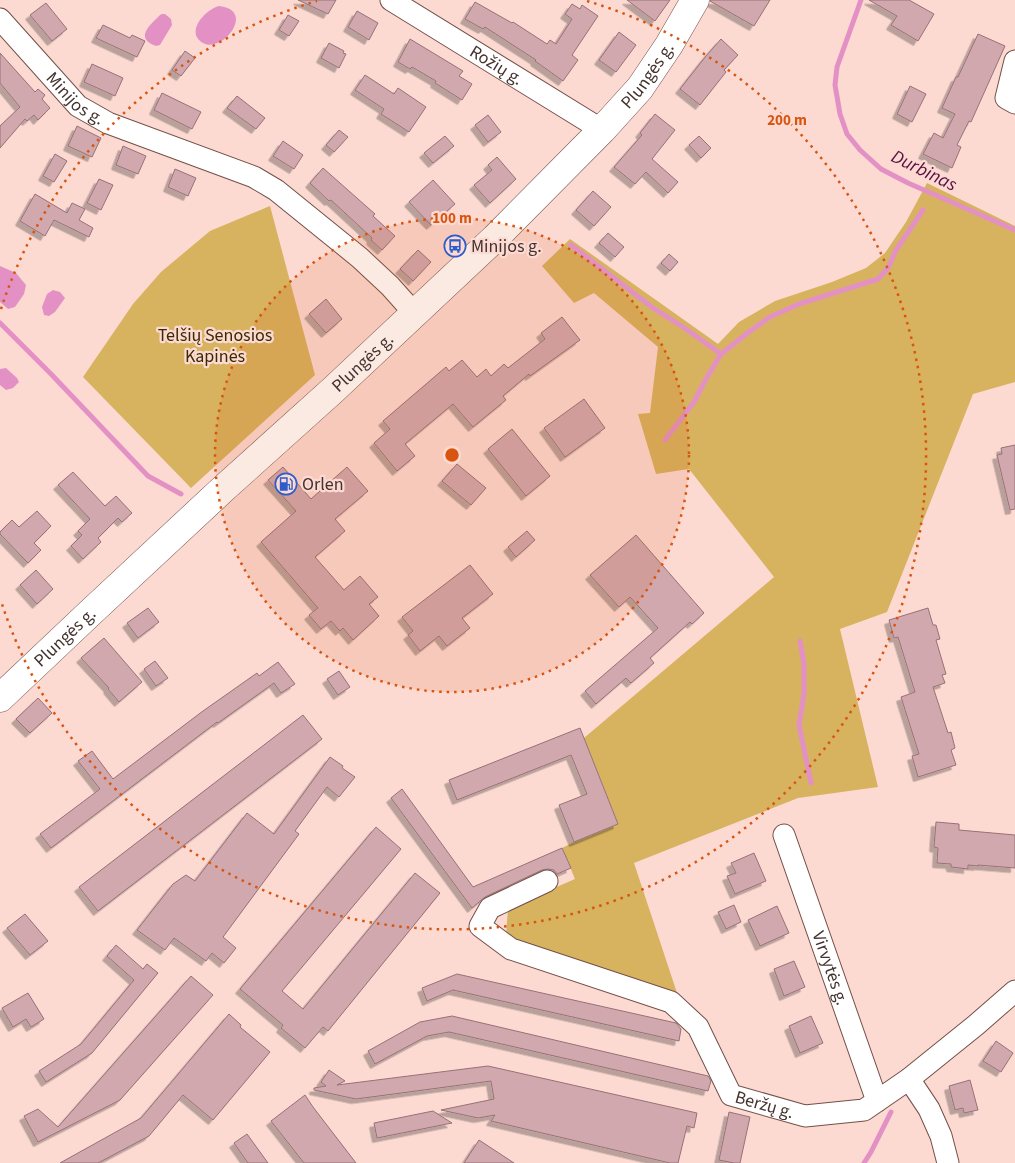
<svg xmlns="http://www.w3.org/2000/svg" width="1015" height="1163" font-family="'Source Sans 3',sans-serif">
<defs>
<filter id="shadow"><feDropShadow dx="-4.5" dy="4.5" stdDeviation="0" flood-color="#0004"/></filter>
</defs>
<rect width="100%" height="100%" fill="#fcdad2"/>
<g fill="#d7b25f">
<path d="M927 183 1015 226V382L973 394 887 612 840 629 878 787 798 798 634 863 677 993 536 953 506 936 508 908 575 879 562 848 574 842 618 824 584 738 774 577 689 469 656 474 638 414 650 413 658 347 594 293 574 303 542 266 570 239 718 344 739 322 775 301 832 282 866 268 885 253 906 222Z"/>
<path d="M270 206 315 375 191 488 83 377 133 304 161 272 210 231Z"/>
</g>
<g fill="#e391c5">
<path d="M219 6C257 10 222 54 203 43 184 32 206 9 219 6Z"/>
<path d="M162 14H165L171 19 172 25 160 45 156 46C134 38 150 25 160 15Z"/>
<path d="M0 266 16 273 26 285 24 294 15 307 8 309 0 302Z"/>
<path d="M53 290 60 292 65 298 55 312 49 316 44 315 42 307 47 294Z"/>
<path d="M6 368 17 378 19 382 13 388 6 390 0 385V369Z"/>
</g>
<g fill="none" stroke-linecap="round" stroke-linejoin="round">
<g stroke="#e391c5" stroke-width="5">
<path d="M861 0 837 67 835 85 840 114 847 134 860 150 881 169 908 183 1015 230"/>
<path d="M571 245 653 308 683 327 721 354"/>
<path d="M0 323 51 374 148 476 181 494"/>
<path d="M665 440 694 402 706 379 721 354 750 331 770 317 799 304 878 279 888 268 896 250 923 210"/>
<path d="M800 641 804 664V694L799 725 811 783"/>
<path d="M864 1163 871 1152 891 1112"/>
</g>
</g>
<g fill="#d1a8ae" stroke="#977177" filter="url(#shadow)">
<path d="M298 0H336L328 14Z"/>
<path d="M627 0H670L655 21Z"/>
<path d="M711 0H770L754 26 710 1Z"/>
<path d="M869 0H909L934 14 918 41 891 25 897 16Z"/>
<path d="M475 2 512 23 513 22 547 44 550 40 556 44 572 19 565 14 572 4 580 9 582 5 598 16 572 55 578 60 563 81 535 61 536 60 485 27 483 29 465 19Z"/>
<path d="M46 3 67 29 52 41 30 15Z"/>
<path d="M357 11 378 23 369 40 348 27Z"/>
<path d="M288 15 299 21 289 36 279 30Z"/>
<path d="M103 25 130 38 132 35 145 41 137 57 96 38Z"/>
<path d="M619 32 636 45 616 72 599 60Z"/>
<path d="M978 34 1005 46 971 122 969 121 957 145 961 147 952 168 923 154 934 133 943 138 955 114 942 108 956 77H958Z"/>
<path d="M410 39 463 71 459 76 472 84 462 100 435 83 436 81 412 67 410 69 398 62Z"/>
<path d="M721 39 738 55 724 70 726 72 700 105 680 89 706 56Z"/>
<path d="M329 43 344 51 343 53 346 54 339 68 321 58Z"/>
<path d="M185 51 195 58 181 76 172 70Z"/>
<path d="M0 53 35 92 38 89 45 95 42 99 50 108 38 120 34 115 27 121 25 119 0 148V126L20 107 0 83Z"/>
<path d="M92 64 123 78 115 96 84 82Z"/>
<path d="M365 75 394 94 398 88 426 107 409 132 381 114 384 109 355 90Z"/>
<path d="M910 86 926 94 912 122 897 114Z"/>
<path d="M162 93 201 112 192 129 154 110Z"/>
<path d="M237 96 265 118 256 129 227 108Z"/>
<path d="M655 114 675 130 652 159 678 182 668 193 646 172 635 184 614 167 642 135 640 133Z"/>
<path d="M488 115 501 132 488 142 475 125Z"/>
<path d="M77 126 101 138 92 157 68 146Z"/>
<path d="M339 130 348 137 334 152 326 145Z"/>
<path d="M445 136 454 146 433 163 424 153Z"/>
<path d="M699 136 711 148 701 158 689 145Z"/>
<path d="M283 141 303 155 294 169 273 156Z"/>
<path d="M123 146 146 156 138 174 116 165Z"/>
<path d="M55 154 67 161 54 182 43 176Z"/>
<path d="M497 157 516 179 490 203 474 185 492 170 488 165Z"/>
<path d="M323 168 375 214 373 216 395 236 382 250 371 240 372 238 331 200 329 201 310 183Z"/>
<path d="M175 169 196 178 188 196 168 187Z"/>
<path d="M99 179 113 185 101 210 87 203Z"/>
<path d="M433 180 455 204 431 225 409 202Z"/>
<path d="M593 191 611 207 594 226 576 210Z"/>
<path d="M35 194 67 213 72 203 85 209 79 220 93 228 89 237 54 220 45 236 20 221Z"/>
<path d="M608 233 624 247 615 257 599 243Z"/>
<path d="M418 250 431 262 413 281 400 269Z"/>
<path d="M669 254 678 262 670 271 661 263Z"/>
<path d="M326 299 342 319 326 333 309 314Z"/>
<path d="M562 317 580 340 530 376 529 374 503 396 506 400 473 427 453 404 405 444 415 456 397 471 374 443 390 429 383 421 446 367 449 371 462 360 477 377 486 369 491 376 504 364 508 368 545 339 541 333Z"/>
<path d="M584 399 605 428 565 457 544 428Z"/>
<path d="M512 429 550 476 526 496 488 449Z"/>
<path d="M1015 445V509L1010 510 997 455 1002 454 1001 448Z"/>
<path d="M457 464 486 488 471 505 442 481Z"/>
<path d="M283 467 311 499 347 467 368 491 335 519 345 531 315 557 344 590 360 576 378 597 369 604 379 616 353 640 343 628 340 631 331 621 321 629 309 615 318 608 261 542 296 511 268 480Z"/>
<path d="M73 472 105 506 116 496 132 513 122 522 118 518 98 538 101 542 83 559 71 546 82 535 78 531 90 519 58 485Z"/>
<path d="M37 511 51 526 34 543 41 550 28 563 0 534V532L12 520 19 527Z"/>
<path d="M527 531 535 540 516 557 508 547Z"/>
<path d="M636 535 704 613 692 624 690 622 650 658 654 663 631 683 626 678 596 704 585 691 658 628 630 597 619 607 590 575Z"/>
<path d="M470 565 493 594 462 618 470 628 447 646 439 636 420 651 408 635 413 631 402 617Z"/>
<path d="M36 570 53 589 37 604 20 585Z"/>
<path d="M148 608 159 622 138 638 127 623Z"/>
<path d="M928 608 933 625H936L940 639 936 640 946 674 942 675 945 683 933 687 948 733 951 732 955 748 951 750 956 765 918 777 912 756 919 754 901 697 915 692 898 637 894 638 889 620Z"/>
<path d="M104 638 142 682 119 702 108 689 109 688 81 658Z"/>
<path d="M155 661 168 678 156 686 144 669Z"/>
<path d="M278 662 295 684 281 693 274 683 218 723 217 722 51 848 40 834 100 789 78 761 92 751 113 779 203 711 257 673 259 676Z"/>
<path d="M339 671 350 687 338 695 327 679Z"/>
<path d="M38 698 52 713 30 733 16 719Z"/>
<path d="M303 715 322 739 98 911 79 887Z"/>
<path d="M580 728 618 824 574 842 559 805 587 794 571 755 457 800 449 780Z"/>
<path d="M330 757 343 766 342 768 355 777 339 797 327 787 295 831 299 834 223 937 236 948 224 963 212 953 206 961 174 938 165 950 137 930 173 884 186 875 195 881 247 813 274 834Z"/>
<path d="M402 789 473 887 562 848 571 868 557 874 554 870 548 869 542 870 485 897 472 908 391 798Z"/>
<path d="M936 822 959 824V830L1015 835V868L978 865V866L968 865V869L951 867V864L937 863 938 848 934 847Z"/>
<path d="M376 827 401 849 282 991 303 1009 415 873 440 893 328 1031 323 1027 305 1048 281 1028 283 1025 240 989Z"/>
<path d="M754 853 766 881 735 894 727 876 736 873 731 863Z"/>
<path d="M734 905 741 922 726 929 718 912Z"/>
<path d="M777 906 789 933 760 946 748 920Z"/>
<path d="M25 914 48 941 30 955 7 928Z"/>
<path d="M116 945 143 969 147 964 158 973 92 1053 46 1082 39 1071 81 1044 134 980 107 956Z"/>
<path d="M794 961 805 987 784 996 774 969Z"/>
<path d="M457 974 676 1023 681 1029 679 1041 453 990 427 1001 422 988Z"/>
<path d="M191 976 213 995 120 1100 38 1142 24 1116 38 1109 58 1127Z"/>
<path d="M28 993 44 1019 31 1027 26 1019 13 1027 2 1008Z"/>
<path d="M229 1014 241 1025 240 1027 270 1052 213 1120 183 1095 149 1136 98 1163H60L141 1118Z"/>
<path d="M452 1016 708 1076 711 1081 708 1091 449 1032 427 1036 375 1064 368 1051 420 1022Z"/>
<path d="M811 1016 823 1043 800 1053 789 1026Z"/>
<path d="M996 1041 1013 1053 1001 1072 983 1061Z"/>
<path d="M488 1066 697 1113 694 1128 687 1126 678 1163H670L491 1121 495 1115 478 1118 441 1110 494 1099 491 1081 356 1099 314 1090V1088L326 1086 321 1082 329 1070 345 1081 337 1085Z"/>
<path d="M970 1080 978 1110 964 1113 963 1108 955 1110 949 1086Z"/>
<path d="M305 1095 313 1107 356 1163H304L271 1121Z"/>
<path d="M433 1111 452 1123 377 1138 374 1123Z"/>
<path d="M729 1112 750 1117 740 1163H734L719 1160Z"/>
<path d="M247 1134 268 1163H248L234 1143Z"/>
<path d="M479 1140 514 1163H464Z"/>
</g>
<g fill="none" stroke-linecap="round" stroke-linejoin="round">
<g stroke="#735048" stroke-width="23">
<g id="minor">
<path id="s1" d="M391 0 602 130"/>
<path id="s2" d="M0 19 78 106 108 123 254 177 276 190 360 258 390 286 415 314"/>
<path d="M1015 61 1006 98 1015 103"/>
<path id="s3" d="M784 835 877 1101"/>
<path id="s4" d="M547 881 490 908 480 926 511 949 671 1002 698 1027 731 1095 805 1116 864 1110 909 1079 976 1025 1015 991"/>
<path d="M909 1079 929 1109 941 1136 948 1163"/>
</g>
</g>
<g stroke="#735048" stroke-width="29">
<g id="major">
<path id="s5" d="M0 698 91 612 223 489 333 390 495 238 602 130 640 88 669 45 695 0"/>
</g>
</g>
<use href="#minor" stroke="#fff" stroke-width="21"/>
<use href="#major" stroke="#fff" stroke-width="28"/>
</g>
<circle cx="452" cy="455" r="237" fill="#d8550f" fill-opacity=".12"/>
<g fill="none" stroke="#d8550f" stroke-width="2.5" stroke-dasharray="2.5 5">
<circle cx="452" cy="455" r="237"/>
<path d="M1 309A474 474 0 0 1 317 1M587 1A474 474 0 1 1 1 601"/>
</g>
<defs>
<g id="bus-ring" transform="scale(1.125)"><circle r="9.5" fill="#fcdad2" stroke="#2d5ccb" stroke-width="1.5"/><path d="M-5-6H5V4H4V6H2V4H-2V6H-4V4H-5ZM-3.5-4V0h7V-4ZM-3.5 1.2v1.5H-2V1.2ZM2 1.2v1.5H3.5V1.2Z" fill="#2d5ccb"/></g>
<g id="fuel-ring" transform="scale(1.125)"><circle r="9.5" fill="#fcdad2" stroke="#2d5ccb" stroke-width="1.5"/><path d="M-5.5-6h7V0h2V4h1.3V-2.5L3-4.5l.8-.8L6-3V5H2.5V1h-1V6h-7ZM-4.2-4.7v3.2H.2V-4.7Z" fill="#2d5ccb"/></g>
</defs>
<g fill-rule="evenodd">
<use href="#bus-ring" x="455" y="246"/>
<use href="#fuel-ring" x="286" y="484"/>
</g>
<g text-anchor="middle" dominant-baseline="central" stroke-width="4.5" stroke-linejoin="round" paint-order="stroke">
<g font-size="18" fill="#43322e" stroke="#fcdad2">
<text stroke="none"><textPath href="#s1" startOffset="124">Rožių g.</textPath></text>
<text stroke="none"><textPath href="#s5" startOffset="899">Plungės g.</textPath></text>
<text stroke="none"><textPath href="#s2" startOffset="110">Minijos g.</textPath></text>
<text stroke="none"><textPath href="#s5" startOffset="494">Plungės g.</textPath></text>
<text stroke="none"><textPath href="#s5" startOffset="89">Plungės g.</textPath></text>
<text stroke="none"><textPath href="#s3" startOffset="141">Virvytės g.</textPath></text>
<text stroke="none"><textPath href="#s4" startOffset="438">Beržų g.</textPath></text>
</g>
<g font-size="18" fill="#43322e" stroke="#fcdad2" text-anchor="start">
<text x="471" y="246">Minijos g.</text>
<text x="302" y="484">Orlen</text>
</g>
<g font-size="18" fill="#3a2a01" stroke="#fcdad2">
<text x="215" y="335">Telšių Senosios<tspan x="215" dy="21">Kapinės</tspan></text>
</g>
<g font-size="19" font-style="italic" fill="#581044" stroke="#fcdad2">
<text transform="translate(924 171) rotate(26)">Durbinas</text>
</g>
</g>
<circle cx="452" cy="455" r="8" fill="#d8550f" stroke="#fcdad2" stroke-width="2.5"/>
<g font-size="15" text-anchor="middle" font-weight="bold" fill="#d8550f" stroke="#fcdad2" stroke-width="4.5" stroke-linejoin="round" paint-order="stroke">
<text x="787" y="125">200 m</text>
<text x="452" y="223">100 m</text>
</g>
</svg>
